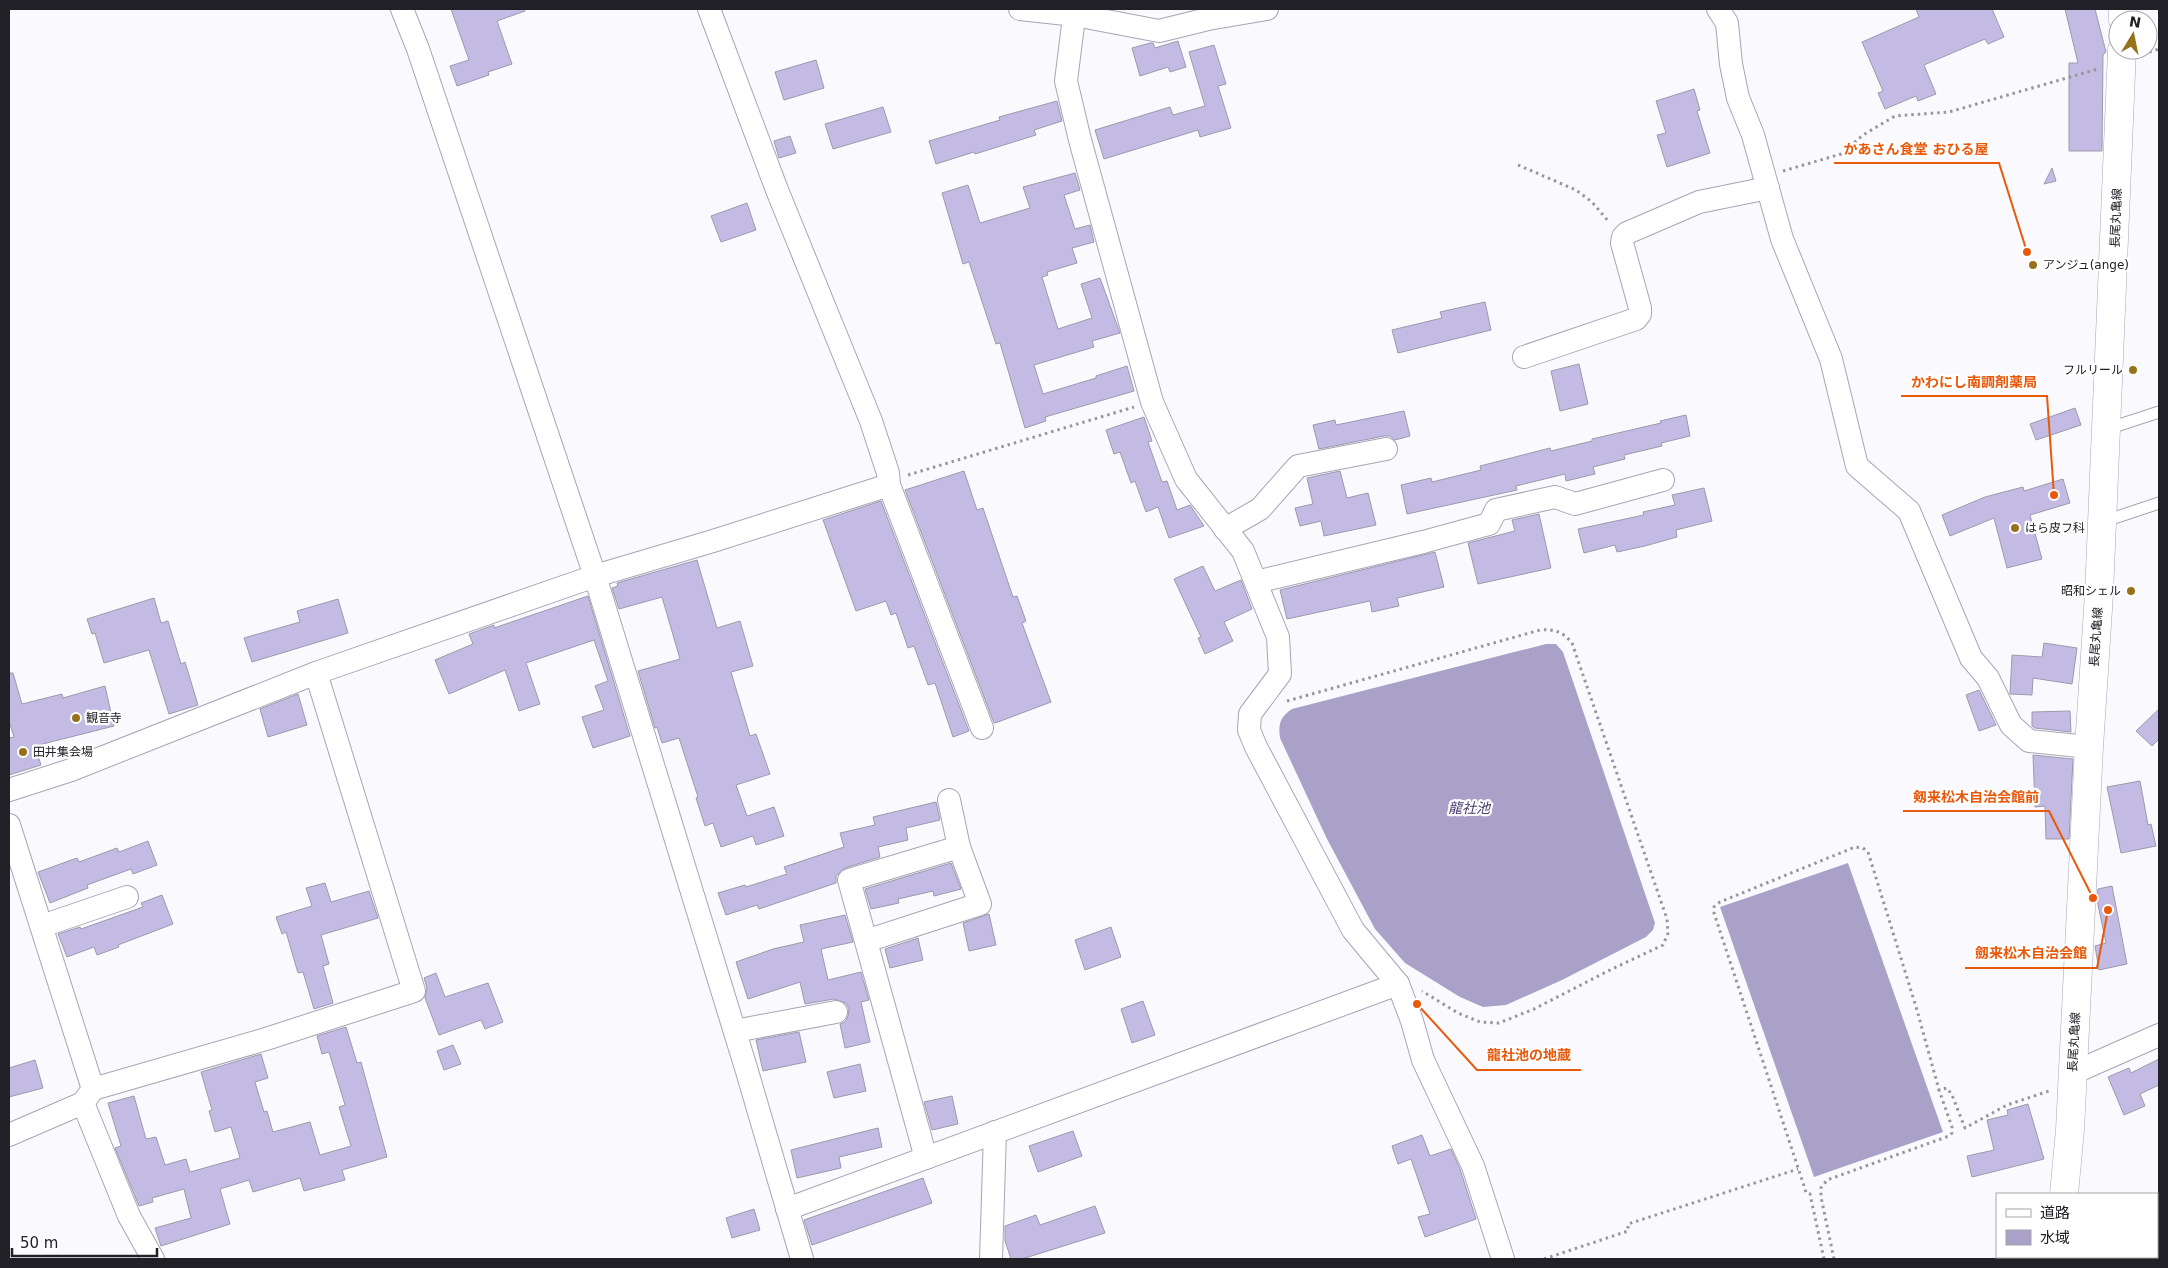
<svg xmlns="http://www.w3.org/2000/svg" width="2168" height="1268" font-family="'DejaVu Sans','Noto Sans JP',sans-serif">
<rect width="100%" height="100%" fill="#fafafe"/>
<g fill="#a9a1c8">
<path d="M1546 644H1556L1563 652 1655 923 1653 930 1646 937 1562 980 1506 1005 1483 1007 1460 997 1405 963 1375 929 1327 839 1280 738C1278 724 1280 717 1292 709Z"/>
<path d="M1848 863 1943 1132 1814 1177 1720 907Z"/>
</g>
<g fill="#c3bbe3" stroke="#9d99ac">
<path d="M451 9H524L525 11 497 21 512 64 488 72 489 75 457 86 450 66 469 60Z"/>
<path d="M1916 9H1992L2004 37 1988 44 1985 39 1924 65 1936 94 1918 101 1916 96 1885 109 1878 93 1883 91 1862 42 1919 17Z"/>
<path d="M2065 9H2095L2106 52 2103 55 2102 151H2069V63H2078Z"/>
<path d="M1178 41 1186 67 1170 72 1168 67 1140 76 1132 48 1150 43H1153L1155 48Z"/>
<path d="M1214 45 1226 84 1218 86 1231 128 1200 137 1198 130 1104 159 1095 130 1170 107 1173 115 1205 106 1189 52Z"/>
<path d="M816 60 824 88 784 100 775 72Z"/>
<path d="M1694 89 1700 110 1697 111 1710 153 1667 167 1657 135 1666 133 1656 101Z"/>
<path d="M1057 101 1062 121 1034 130 1036 135 975 154 974 152 936 164 929 141 1000 120 999 117Z"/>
<path d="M883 107 891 132 833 149 825 124Z"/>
<path d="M790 136 796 153 779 158 774 141Z"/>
<path d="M2052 168 2056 181 2044 184Z"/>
<path d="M1075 173 1080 190 1064 195 1075 229 1090 225 1094 242 1072 248 1077 263 1047 272 1048 275 1042 277 1058 329 1092 318 1081 284 1100 278 1120 333 1092 341 1094 347 1034 365 1043 394 1096 378V376L1127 366 1134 391 1045 417 1046 421 1025 428 1000 343 996 344 969 262 963 264 942 193 968 185 980 223 1030 208 1023 187Z"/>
<path d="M747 203 756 230 721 242 711 216Z"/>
<path d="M1485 302 1491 330 1398 353 1392 330 1442 318 1440 312Z"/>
<path d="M1579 364 1588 404 1560 411 1551 371Z"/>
<path d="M2075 408 2081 425 2036 440 2030 424Z"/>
<path d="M1404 411 1410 436 1395 440 1390 436H1384L1319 449 1313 425 1335 420 1336 425Z"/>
<path d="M1686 415 1690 436 1661 443 1662 446 1624 455 1625 459 1593 467 1595 474 1566 481 1565 474 1516 486 1517 490 1407 514 1401 485 1431 478 1432 482 1481 470 1480 466 1550 448 1551 451 1592 441V439L1661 423 1660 421Z"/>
<path d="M1144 417 1152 441 1148 442 1162 482 1167 481 1177 510 1190 505 1204 526 1169 538 1158 507 1146 512 1135 481 1131 483 1120 452 1114 454 1106 430Z"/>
<path d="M964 471 977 510 983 508 1013 597 1017 596 1026 621 1022 623 1051 702 998 722 994 723 905 490Z"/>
<path d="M1340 471 1347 498 1368 493 1376 525 1324 536 1321 521 1300 526 1295 508 1313 504 1307 478Z"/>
<path d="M2063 479 2070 503 2030 515 2042 559 2007 568 1994 518 1950 536 1942 515 1985 497 2023 487 2024 491Z"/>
<path d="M1704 488 1712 521 1676 530 1677 537 1645 546 1617 552 1615 545 1584 553 1578 529 1644 515 1643 512 1675 505 1672 495Z"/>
<path d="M881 501 969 731 953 737 935 683 928 685 914 646 908 648 896 613 891 615 886 601 856 611 823 520Z"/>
<path d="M1539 514 1551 568 1478 584 1468 543 1515 531 1512 520Z"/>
<path d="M1435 552 1444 587 1397 598 1399 606 1372 612 1370 601 1287 619 1280 590Z"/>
<path d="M697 560 717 628 740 621 753 666 731 672 750 736 756 734 770 774 736 785 747 816 774 807 784 836 756 845 753 836 721 847 713 823 705 826 696 798 698 797 679 738 662 743 657 727 655 728 638 671 680 659 662 597 619 609 612 588 618 586 617 583Z"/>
<path d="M1203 566 1215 591 1241 580 1252 609 1224 622 1233 641 1205 654 1198 638 1201 637 1174 579Z"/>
<path d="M588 596 630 736 593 748 582 717 604 710 595 686 608 681 594 640 526 663 540 704 519 711 505 670 449 694 435 660 473 644 469 634 494 625V628Z"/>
<path d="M154 598 161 623 168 621 181 664 185 662 198 705 169 714 149 650 104 663 95 633 92 634 87 619Z"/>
<path d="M338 599 348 633 252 662 244 638 300 622 297 611Z"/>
<path d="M2044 643 2077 648 2072 684 2033 678 2032 695 2010 694 2012 655 2042 657Z"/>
<path d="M9 673H13L22 704 62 694 63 698 105 686 114 726 35 746 41 765 9 775V738L14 737 9 721Z"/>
<path d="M1979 690 1996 725 1979 731 1966 695Z"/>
<path d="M298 694 307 725 268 737 260 709Z"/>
<path d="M2159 709V739L2152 746 2136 731Z"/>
<path d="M2070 711 2071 732 2035 728 2032 726V712Z"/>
<path d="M2033 755 2073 759 2069 839H2046L2045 806 2035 807Z"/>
<path d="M2140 781 2148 825 2151 824 2156 846 2121 853 2107 787Z"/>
<path d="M936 802 940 820 906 828 908 840 878 847 880 857 845 868 836 876V883L759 909 757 905 726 915 718 893 745 885 746 887 787 874 784 867 844 847 840 833 875 825 873 817Z"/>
<path d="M148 841 157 865 133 874 131 869 87 885 88 888 50 903 38 872 77 858 79 862 117 848 119 852Z"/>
<path d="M951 863 961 889 934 896 933 891 898 899 899 903 871 909 865 889Z"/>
<path d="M325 883 331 902 369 891 378 918 321 935 329 964 323 966 333 1003 314 1009 303 972 298 973 286 932 282 934 276 917 312 906 306 888Z"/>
<path d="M2112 886 2127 964 2099 970 2095 946 2106 943 2097 900 2098 889Z"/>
<path d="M162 895 173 924 118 945 119 947 97 955 94 947 67 957 58 934 80 927 81 929 143 907 141 903Z"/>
<path d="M989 914 996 945 969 951 963 923Z"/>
<path d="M845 915 853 942 821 949 828 980 861 972 869 1000 861 1002 870 1042 845 1048 840 1024 845 1022 848 1016 849 1009 846 1003 834 999 805 1004 800 982 748 999 736 962 773 949 804 942 800 925Z"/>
<path d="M1111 927 1121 957 1085 970 1075 940Z"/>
<path d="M918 938 923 960 890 968 885 949Z"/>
<path d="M436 973 445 997 488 983 503 1022 485 1029 481 1020 439 1035 425 998 427 988 424 978Z"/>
<path d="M1143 1001 1155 1035 1132 1043 1121 1009Z"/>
<path d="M346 1027 357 1063 361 1062 387 1157 342 1170 345 1180 304 1191 300 1178 253 1192 249 1180 220 1189 230 1224 161 1246 155 1228 191 1218 184 1189 152 1198 153 1202 139 1206 115 1148 121 1146 108 1103 134 1096 146 1139 156 1137 165 1165 186 1159 190 1172 240 1158 231 1127 215 1132 209 1111 212 1110 201 1072 261 1054 268 1078 255 1082 264 1112 267 1111 273 1132 310 1122 320 1155 351 1146 339 1107 345 1105 329 1052 322 1054 317 1036Z"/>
<path d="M799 1032 806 1062 763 1071 756 1040Z"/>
<path d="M453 1045 461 1064 444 1070 437 1051Z"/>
<path d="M2159 1059V1085L2140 1094 2145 1106 2124 1115 2108 1077 2129 1068 2131 1073Z"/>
<path d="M35 1060 43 1088 9 1097V1068Z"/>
<path d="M860 1064 866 1091 834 1098 827 1072Z"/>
<path d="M952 1096 958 1124 932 1130 924 1102Z"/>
<path d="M2028 1104 2044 1159 1972 1177 1967 1156 1994 1150 1987 1120 2008 1115 2007 1110Z"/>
<path d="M878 1128 882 1147 839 1157 841 1168 797 1178 791 1150Z"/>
<path d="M1073 1131 1082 1156 1038 1172 1029 1146Z"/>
<path d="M1422 1135 1430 1156 1451 1149 1460 1169 1476 1219 1425 1237 1418 1217 1430 1214 1411 1159 1398 1164 1392 1146Z"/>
<path d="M923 1178 932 1203 812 1245 804 1220Z"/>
<path d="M1095 1206 1105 1233 1022 1259H1011L1005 1241V1226L1036 1215 1040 1225Z"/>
<path d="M754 1209 760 1230 732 1238 726 1218Z"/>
</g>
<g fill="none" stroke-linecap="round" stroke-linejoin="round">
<g stroke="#a8a4b7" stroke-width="13">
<g id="service">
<path d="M2107 429 2159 412"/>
<path d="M2102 522 2159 503"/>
</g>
</g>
<g stroke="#a8a4b7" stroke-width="24">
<g id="minor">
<path d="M402 9 418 49 595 576 746 1068 802 1259"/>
<path d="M709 9 777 190 871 421 888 473 889 485 982 728"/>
<path d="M1020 9 1075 15 1159 31 1208 19 1267 9"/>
<path d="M1075 9 1066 81 1080 140 1152 402 1186 479 1243 551 1278 637 1280 674 1250 714 1249 730 1256 747 1353 930 1398 984 1412 1021 1423 1060 1473 1166 1503 1259"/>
<path d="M1718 9 1727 23 1731 64 1738 98 1753 135 1782 239 1831 359 1857 466 1909 511 1971 658 1988 678 2011 725 2029 741 2089 747"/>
<path d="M1524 357 1636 319 1640 314V308L1622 243 1623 237 1627 233 1699 202 1768 188"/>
<path d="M1225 529 1260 509 1298 466 1386 449"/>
<path d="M1256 582 1423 542 1489 524 1496 510 1555 497 1575 504 1663 480"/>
<path d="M9 790 71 770 316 673 595 576 713 541 889 485"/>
<path d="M949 800 959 847"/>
<path d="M9 825 93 1089"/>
<path d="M42 926 127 897"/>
<path d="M866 941 980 904 959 847 849 880 926 1158"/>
<path d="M735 1031 836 1012"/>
<path d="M2073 1073 2159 1035"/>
<path d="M83 1103 129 1216 153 1259"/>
<path d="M9 1135 83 1103 93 1089 266 1039 414 991 316 673"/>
<path d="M787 1209 1398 984"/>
<path d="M991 1259 995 1132"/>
</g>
</g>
<g stroke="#a8a4b7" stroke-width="29">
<g id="primary">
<path d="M2123 20V9"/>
<path d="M2064 1194 2070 1130 2089 747 2099 594 2122 50"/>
<path d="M2057 1259V1257"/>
</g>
</g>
<g stroke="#97969b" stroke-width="3" stroke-dasharray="2.5 4" stroke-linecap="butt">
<path d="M2143 54 2159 49"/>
<path d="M1518 165 1576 190 1592 202 1609 222"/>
<path d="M1783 171 1841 154 1863 135 1895 116 1949 112 2098 69"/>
<path d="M908 475 1134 407"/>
<path d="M1287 701 1540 630C1554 629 1562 631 1572 643L1667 919 1668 933 1663 945 1610 970 1534 1009 1499 1023 1480 1022 1458 1013 1422 991"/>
<path d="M1544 1259 1628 1231V1224L1798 1169"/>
<path d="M1824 1259 1810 1194 1806 1193 1805 1189 1714 913V907L1720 902 1855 847 1863 848 1868 852 1917 1010 1939 1090"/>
<path d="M1834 1259 1821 1197V1188L1827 1180 1949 1136 1952 1133V1127L1939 1090 1947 1088 1952 1095 1965 1128 2007 1105 2049 1091"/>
</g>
<use href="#service" stroke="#fff" stroke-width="11"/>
<use href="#minor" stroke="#fff" stroke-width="22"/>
<use href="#primary" stroke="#fff" stroke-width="28"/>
</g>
<g fill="#96721b" stroke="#fff" stroke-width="2">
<circle cx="2033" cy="265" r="5"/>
<circle cx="2133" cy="370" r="5"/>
<circle cx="2015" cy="528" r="5"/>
<circle cx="2131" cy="591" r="5"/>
<circle cx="76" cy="718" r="5"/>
<circle cx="23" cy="752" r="5"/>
</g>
<g text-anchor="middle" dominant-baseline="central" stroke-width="4.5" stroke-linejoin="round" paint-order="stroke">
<g font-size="12" fill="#212027" stroke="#fff">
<text transform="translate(2116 218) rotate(-88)">長尾丸亀線</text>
<text transform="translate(2096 637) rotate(-86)">長尾丸亀線</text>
<text transform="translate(2074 1042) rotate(-87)">長尾丸亀線</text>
</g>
<g font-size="12" fill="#212027" stroke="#fff" text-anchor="start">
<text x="2043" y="265">アンジュ(ange)</text>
<text x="2123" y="370" text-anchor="end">フルリール</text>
<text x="2025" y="528">はら皮フ科</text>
<text x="2121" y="591" text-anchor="end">昭和シェル</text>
<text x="86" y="718">観音寺</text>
<text x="33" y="752">田井集会場</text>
</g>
<g font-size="14" font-style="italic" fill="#47396e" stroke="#fff">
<text x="1469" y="808">龍社池</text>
</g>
</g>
<path fill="none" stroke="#e8590c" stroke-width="2" d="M2027 252L1999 163H1834M2054 495L2047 396H1901M2093 898L2049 811H1903M2108 910L2097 968H1965M1417 1004L1477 1070H1581"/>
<g fill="#e8590c" stroke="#fff" stroke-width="2">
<circle cx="2027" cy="252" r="5"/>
<circle cx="2054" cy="495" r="5"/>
<circle cx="2093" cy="898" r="5"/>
<circle cx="2108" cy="910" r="5"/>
<circle cx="1417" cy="1004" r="5"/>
</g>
<g font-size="14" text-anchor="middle" font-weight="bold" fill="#e8590c" stroke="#fff" stroke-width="4.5" stroke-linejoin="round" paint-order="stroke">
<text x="1916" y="154">かあさん食堂 おひる屋</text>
<text x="1974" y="387">かわにし南調剤薬局</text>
<text x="1976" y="802">剱来松木自治会館前</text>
<text x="2031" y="958">劔来松木自治会館</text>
<text x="1529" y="1060">龍社池の地蔵</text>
</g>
<rect width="2168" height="1268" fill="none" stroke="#212027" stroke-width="20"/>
<rect x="1996" y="1193" width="162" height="65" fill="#ffffff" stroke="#a6a6a9"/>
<rect x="2006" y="1209" width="25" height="8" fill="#ffffff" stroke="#a6a6a9"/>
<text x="2040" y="1218" font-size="15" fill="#212027">道路</text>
<rect x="2006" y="1230" width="25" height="15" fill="#a9a1c8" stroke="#a6a6a9"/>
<text x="2040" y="1243" font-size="15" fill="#212027">水域</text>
<g transform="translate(2133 35) rotate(10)"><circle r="24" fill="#ffffff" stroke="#a6a6a9"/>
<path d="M0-4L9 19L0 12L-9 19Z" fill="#96721b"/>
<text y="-8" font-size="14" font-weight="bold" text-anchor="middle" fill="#212027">N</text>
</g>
<path d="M12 1248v8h145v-8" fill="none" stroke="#212027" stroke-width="2.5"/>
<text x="20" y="1248" font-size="15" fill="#212027" stroke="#ffffff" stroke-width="4" paint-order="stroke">50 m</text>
</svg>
